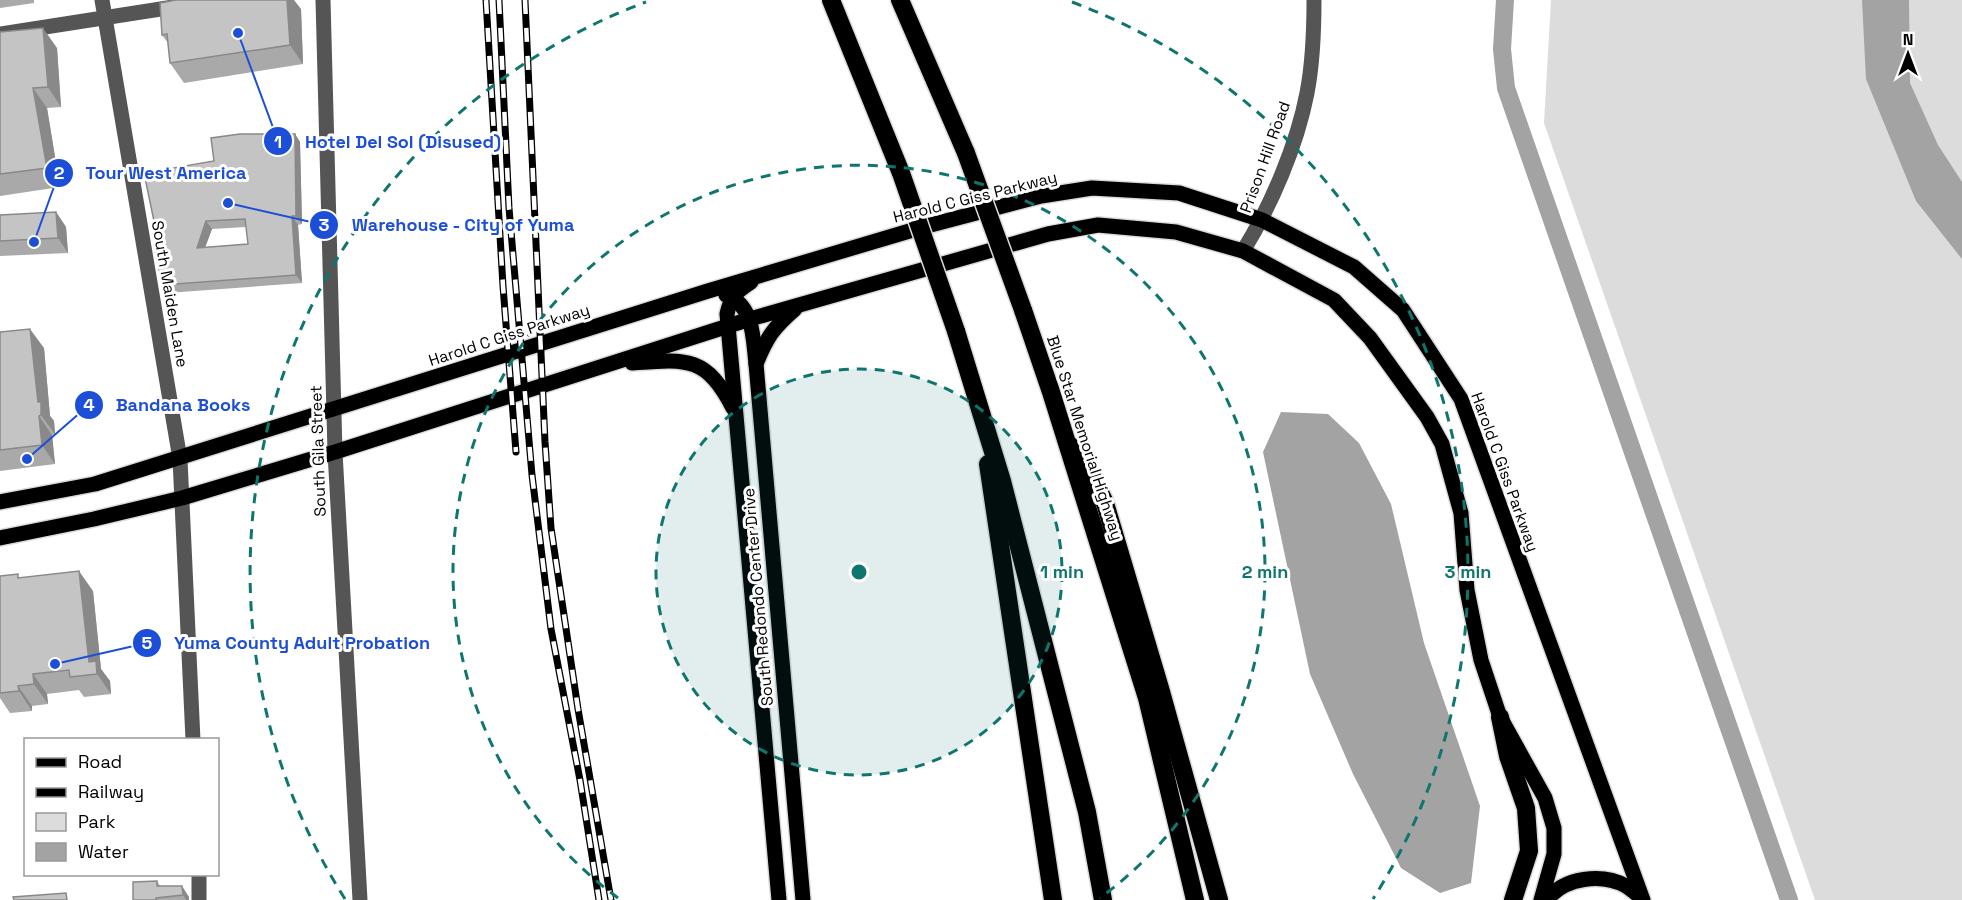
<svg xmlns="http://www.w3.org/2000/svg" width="1962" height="900" font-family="'Space Grotesk',sans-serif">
<rect width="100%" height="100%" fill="#fff"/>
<path fill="#dcdcdc" d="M1551 0H1962V900H1815L1544 123Z"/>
<g fill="#a3a3a3">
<path d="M1862 0H1909L1910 83 1938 145 1962 182V259L1916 201 1866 79Z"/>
<path d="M1281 412 1328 414 1359 443 1391 504 1424 643 1480 806 1471 883 1440 893 1401 868 1353 774 1310 674 1263 452Z"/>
</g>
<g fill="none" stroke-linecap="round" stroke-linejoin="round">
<path stroke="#a3a3a3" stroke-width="18" d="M1505 0 1502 49 1506 88 1789 900"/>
<g stroke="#dbdbdb" stroke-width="18">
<g id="major">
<path d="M751 282C736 292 731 296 727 314L779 900"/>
<path d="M726 295C754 305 753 338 756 364L803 900"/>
<path d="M632 363C685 359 706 355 733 408"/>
<path d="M756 364C767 337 773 328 795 309"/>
<path d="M0 502 95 484 708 291 923 227 1041 196 1092 188 1179 193 1262 220 1354 267 1403 310 1461 399 1643 900"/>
<path d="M0 538 94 519 182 498 335 452 750 319 1048 234 1098 225 1176 232 1243 251 1334 300 1370 338 1427 417 1442 444 1461 513 1467 590 1481 660 1500 717 1545 798 1554 828V854L1541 900"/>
<path d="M1547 900C1564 877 1602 873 1626 886 1631 889 1636 894 1641 897"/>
</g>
</g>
<g stroke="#dbdbdb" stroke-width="21">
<g id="highway">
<path d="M831 0 901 173"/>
<path d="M900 0 966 153"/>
<path d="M1023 310 1051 392 1147 698 1195 900"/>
<path d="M956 331 1002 481 1087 812 1103 900"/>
<path d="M1078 447 1105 503 1160 688 1219 900"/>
<path d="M988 464 1053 900"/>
<path d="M1500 717 1508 756 1526 808 1529 851 1513 900"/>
</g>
</g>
<g stroke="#555" stroke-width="15">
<path d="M102 0 180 459 193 740"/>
<path d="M323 0 335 452 360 900"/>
<path d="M0 34 218 0"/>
<path d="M1243 251C1271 206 1297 145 1307 93 1313 62 1314 31 1314 0"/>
<path d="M199 874V900"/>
</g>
<use href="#major" stroke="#000" stroke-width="15"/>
<use href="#highway" stroke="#000" stroke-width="18"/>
<g stroke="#000" stroke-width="7">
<g id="rail">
<path d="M486 0 503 286 516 452"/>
<path d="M499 0 509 208 532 475 551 629 580 780 599 900"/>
<path d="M525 0 545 442 551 528 578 709 611 900"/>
</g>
</g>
<use href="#rail" stroke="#fff" stroke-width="4.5" stroke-dasharray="14" stroke-linecap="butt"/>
<g stroke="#dbdbdb" stroke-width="21" stroke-linecap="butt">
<g id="highway-bridge">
<path d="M966 153 1023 310"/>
<path d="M901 173 956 331"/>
</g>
</g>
<use href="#highway-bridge" stroke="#000" stroke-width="18"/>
</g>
<g fill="#a9a9a9" fill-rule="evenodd">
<path d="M0 0H34V3L0 8Z"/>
<path d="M301 9 303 64 184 83 170 63 168 43 162 35Z"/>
<path d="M0 32 57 48 61 107 47 108 60 187 0 196Z"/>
<path d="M295 134 300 142 302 224 298 225 302 283 167 293 162 285 160 250 214 161ZM246 227 248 244 205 247 212 229Z"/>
<path d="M56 212 66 227 68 253 0 256V215Z"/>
<path d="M0 332 44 348 50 416 54 421 55 434 52 435 55 464 0 471Z"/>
<path d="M0 576 20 578 93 591 101 669 110 681 111 694 84 697 79 690 47 694 48 704 32 706V711L10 713 0 698Z"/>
<path d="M157 881 160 886 189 897V900H133Z"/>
</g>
<g fill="#898989">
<path d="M287 0H294L301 9 303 64 290 45Z"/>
<path d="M43 28 57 48 61 107 48 87Z"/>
<path d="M33 88 47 108 60 187 47 168Z"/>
<path d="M295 134 300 142 302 224 296 216Z"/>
<path d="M56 212 66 227 68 253 58 238Z"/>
<path d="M292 216 298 225 302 283 296 275Z"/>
<path d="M206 221 212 229 202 256 197 248Z"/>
<path d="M30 329 44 348 50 416 54 421 55 434 41 415 38 402Z"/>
<path d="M39 416 52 435 55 464 42 445Z"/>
<path d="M79 571 93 591 101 669 110 681 111 694 89 662Z"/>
<path d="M33 674 47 694 48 704 34 684Z"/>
<path d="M18 686 32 706V711L19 691Z"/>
<path d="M182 886 189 897V900H186L183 895Z"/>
</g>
<g fill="#c4c4c4" stroke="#898989" stroke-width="1.5" fill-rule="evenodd">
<path d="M176 0H287L290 45 170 63 167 34 162 35 160 3Z"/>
<path d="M43 28 48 87 33 88 47 168 0 174V32Z"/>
<path d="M240 134H295L296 216H292L296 275 162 285 155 250H160L144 173 214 161 211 138ZM245 219 248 244 197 248 206 221Z"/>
<path d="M56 212 58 238 0 241V215Z"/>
<path d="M30 329 38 402H41V415L39 416 42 445 0 450V332Z"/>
<path d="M79 571 89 662 96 661 97 674 70 677 69 670 33 674 34 684 18 686 19 691 0 693V576L18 574V578Z"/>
<path d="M157 881V886H182L183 895 156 898V900H133V882Z"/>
<path d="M66 893 67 900H14L13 897Z"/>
</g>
<circle cx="859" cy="572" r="203" fill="#0f766e" fill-opacity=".12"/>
<g fill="none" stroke="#0f766e" stroke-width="3" stroke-dasharray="10 8">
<circle cx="859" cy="572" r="203"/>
<path d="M618 898A406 406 0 1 1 1100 898"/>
<path d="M345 899A609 609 0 0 1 646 2M1072 2A609 609 0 0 1 1373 899"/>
</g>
<g text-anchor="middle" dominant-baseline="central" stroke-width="6" stroke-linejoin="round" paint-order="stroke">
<g font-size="16" fill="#000" stroke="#fff">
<text transform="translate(1265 157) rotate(-70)">Prison Hill Road</text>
<text transform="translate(975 197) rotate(-14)">Harold C Giss Parkway</text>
<text transform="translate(170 294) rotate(80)">South Maiden Lane</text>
<text transform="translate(509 335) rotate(-18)">Harold C Giss Parkway</text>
<text transform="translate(1085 438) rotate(72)">Blue Star Memorial Highway</text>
<text transform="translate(318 451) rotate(-92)">South Gila Street</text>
<text transform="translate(1505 472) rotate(70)">Harold C Giss Parkway</text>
<text transform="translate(758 597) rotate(-95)">South Redondo Center Drive</text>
</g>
</g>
<circle cx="859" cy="572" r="9" fill="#0f766e" stroke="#fff" stroke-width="3"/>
<g font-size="18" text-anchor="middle" font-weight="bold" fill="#0f766e" stroke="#fff" stroke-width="6" stroke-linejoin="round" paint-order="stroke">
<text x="1062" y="578">1 min</text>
<text x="1265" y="578">2 min</text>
<text x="1468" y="578">3 min</text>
</g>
<path fill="none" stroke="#1d4ed8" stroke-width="2" d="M238 33L278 141M34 242L59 173M228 203L324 225M27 459L89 405M55 664L147 643"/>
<g fill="#1d4ed8" stroke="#fff" stroke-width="2">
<circle cx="238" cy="33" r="6"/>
<circle cx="34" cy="242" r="6"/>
<circle cx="228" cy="203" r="6"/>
<circle cx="27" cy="459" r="6"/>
<circle cx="55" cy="664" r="6"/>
<circle cx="278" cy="141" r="15"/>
<circle cx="59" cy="173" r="15"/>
<circle cx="324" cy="225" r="15"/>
<circle cx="89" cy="405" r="15"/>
<circle cx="147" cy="643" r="15"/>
</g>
<g font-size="18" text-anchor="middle" font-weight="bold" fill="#fff">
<text x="278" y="148">1</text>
<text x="59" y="179">2</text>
<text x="324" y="231">3</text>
<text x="89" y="411">4</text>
<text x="147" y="649">5</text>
</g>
<g font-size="18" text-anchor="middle" font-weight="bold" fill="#1d4ed8" stroke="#fff" stroke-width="6" stroke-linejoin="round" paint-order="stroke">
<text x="403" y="148">Hotel Del Sol (Disused)</text>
<text x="166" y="179">Tour West America</text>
<text x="463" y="231">Warehouse - City of Yuma</text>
<text x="183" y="411">Bandana Books</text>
<text x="302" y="649">Yuma County Adult Probation</text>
</g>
<rect x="24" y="738" width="195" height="138" fill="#ffffff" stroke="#999999" stroke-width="1.5"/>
<rect x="36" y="758" width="30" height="9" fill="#000000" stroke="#999999" stroke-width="1.5"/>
<text x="78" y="768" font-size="18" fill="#000000">Road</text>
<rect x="36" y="788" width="30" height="9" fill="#000000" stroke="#999999" stroke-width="1.5"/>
<text x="78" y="798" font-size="18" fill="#000000">Railway</text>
<rect x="36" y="813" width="30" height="18" fill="#dcdcdc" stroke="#999999" stroke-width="1.5"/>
<text x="78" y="828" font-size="18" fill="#000000">Park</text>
<rect x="36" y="843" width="30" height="18" fill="#a3a3a3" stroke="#999999" stroke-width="1.5"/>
<text x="78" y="858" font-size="18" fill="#000000">Water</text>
<g transform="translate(1908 54)" stroke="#ffffff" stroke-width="4.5" paint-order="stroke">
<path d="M0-4.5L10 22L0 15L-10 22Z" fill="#000000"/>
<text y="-9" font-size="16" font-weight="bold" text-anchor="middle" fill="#000000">N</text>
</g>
</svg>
